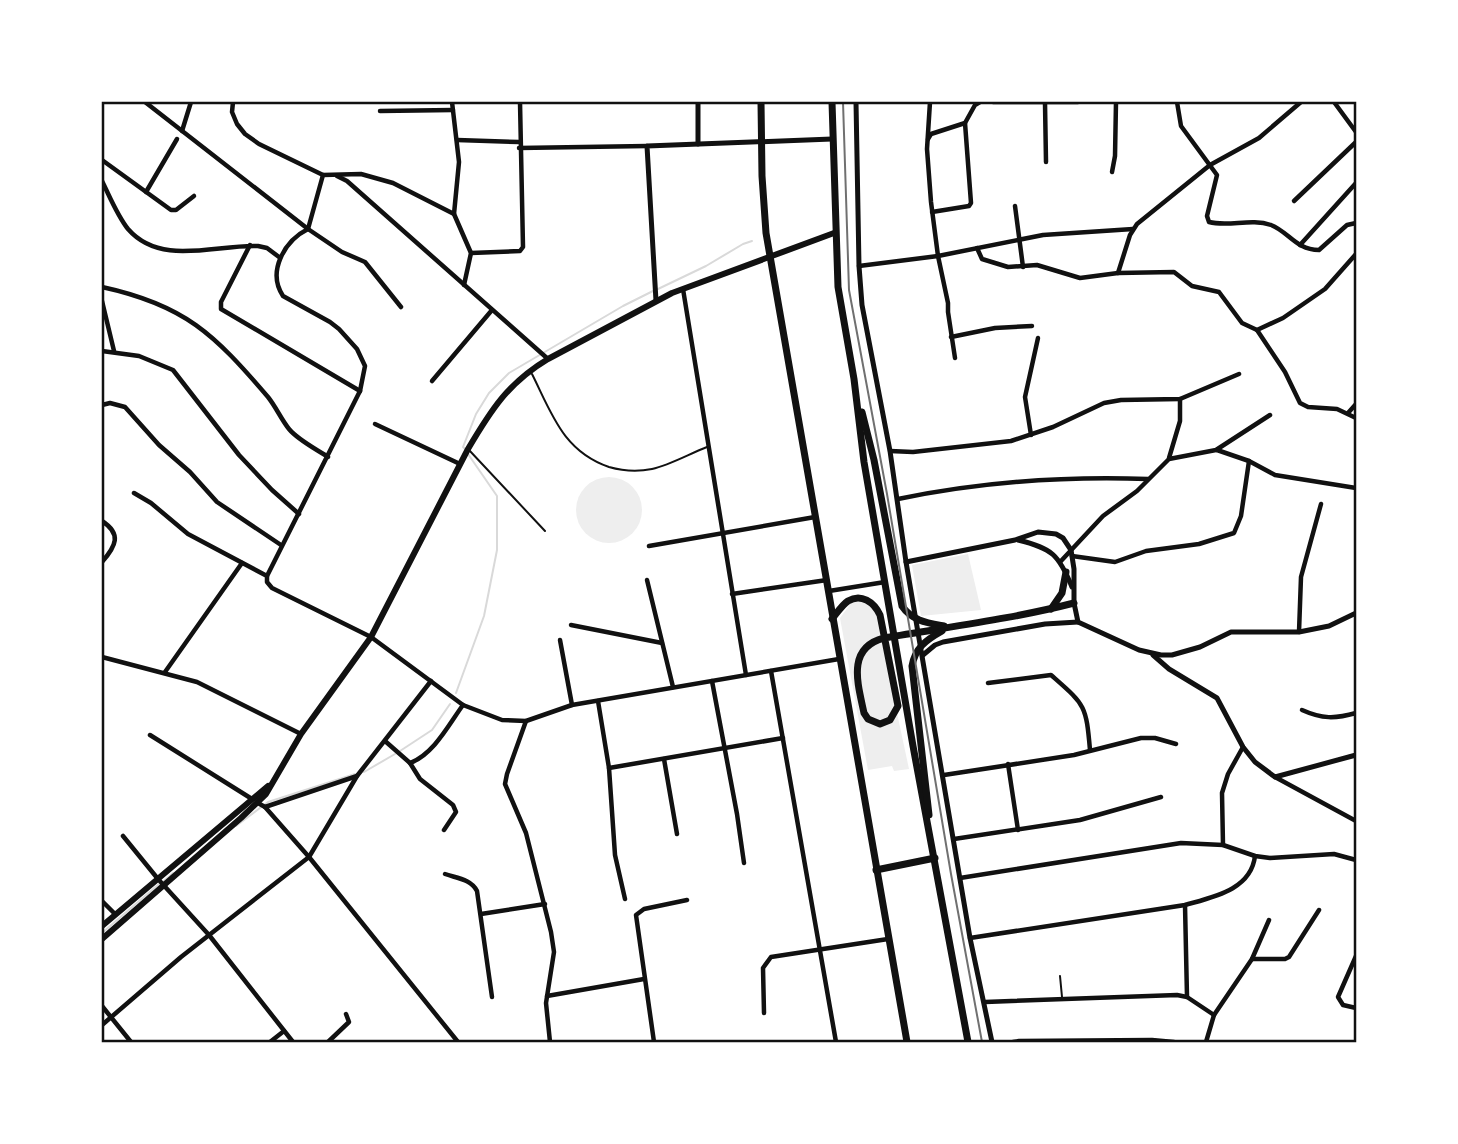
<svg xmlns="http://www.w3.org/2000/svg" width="1458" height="1144" font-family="'DejaVu Sans',sans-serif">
<rect width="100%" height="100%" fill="#fff"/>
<g fill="#eee">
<circle cx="609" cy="510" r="33"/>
<path d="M968 554 981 610 921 616 912 565Z"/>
<path d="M860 601 867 602 875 610 909 769 894 771 892 766 868 770 840 618 851 603Z"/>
</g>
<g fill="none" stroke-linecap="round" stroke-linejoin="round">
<g stroke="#d9d9d9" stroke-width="2">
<path d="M658 289 706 266 743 244 752 241"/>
<path d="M465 449 463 447 476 414 489 393 509 373 623 306 653 291"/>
<path d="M456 693 484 616 497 550V496L468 454"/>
<path d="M400 751 432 730 450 704"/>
<path d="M364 772 395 754"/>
<path d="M236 826 268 802 355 774"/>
<path d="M164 881 173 873"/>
<path d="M102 933 159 884"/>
</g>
<g stroke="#111" stroke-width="2">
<path d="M532 374C552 414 563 451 609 467 623 471 637 472 652 469 670 465 689 454 707 447"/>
<path d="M469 450 545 531"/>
<path d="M1060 976 1062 997"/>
</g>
<g stroke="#111" stroke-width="4.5">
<path d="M145 102 308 229 342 252 365 262 401 307"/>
<path d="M233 102 232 112 237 124 245 134 259 144 323 175 361 174 393 183 454 214 471 253 464 285"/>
<path d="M452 102 459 162 454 214"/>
<path d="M930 102 927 149 931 202 938 256 948 303V312L955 358"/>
<path d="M993 102H1078"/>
<path d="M1177 102 1181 126 1217 175 1207 216 1209 222C1229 227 1251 218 1271 225 1289 232 1296 250 1319 250L1347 225 1356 223"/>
<path d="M1334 102 1356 132"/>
<path d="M1045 103 1046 162"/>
<path d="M380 111 453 110"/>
<path d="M182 131 191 102"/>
<path d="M928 139 931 134 965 123 975 105 980 102"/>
<path d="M457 140 519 142"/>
<path d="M519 148 647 146"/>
<path d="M102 160 171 210H176L194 196"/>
<path d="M1112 172 1115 156 1116 102"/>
<path d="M337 176 347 181 548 359"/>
<path d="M102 181C110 197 117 215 128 229 161 267 216 244 258 246L267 248 279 257"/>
<path d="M146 192 177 139"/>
<path d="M1294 201 1356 142"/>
<path d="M1015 206 1023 267"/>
<path d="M932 212 969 206 971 203 965 123"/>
<path d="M308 229 323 175"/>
<path d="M250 245 221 302V309L360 391"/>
<path d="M1300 245 1356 183"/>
<path d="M977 248 982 259 1008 267 1037 265 1080 278 1118 273 1174 272 1192 286 1219 292 1242 323 1257 330 1285 372 1300 403 1308 407 1337 409 1356 418"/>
<path d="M471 253 520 251 523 247 520 102"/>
<path d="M859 266 938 256 1043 235 1133 229"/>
<path d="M1118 273 1130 235 1137 224 1210 165 1259 138 1301 102"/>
<path d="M102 287C185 305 214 334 268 397 276 407 281 419 289 429 298 440 316 449 328 457"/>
<path d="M683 289 746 675"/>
<path d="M102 301 114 351"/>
<path d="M1257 330 1283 318 1325 289 1356 254"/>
<path d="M951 337 995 328 1032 326"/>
<path d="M102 351 139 356 173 370 239 455 272 490 299 514"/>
<path d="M432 381 492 310"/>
<path d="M102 405 110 403 125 407 159 445 190 472 217 502 281 545"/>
<path d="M1348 413 1356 404"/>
<path d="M375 424 460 464"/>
<path d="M1031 435 1025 397 1038 338"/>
<path d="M1217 450 1249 461 1275 475 1356 488"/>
<path d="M890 451 913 452 1011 441 1053 427 1104 403 1121 400 1180 399 1239 374"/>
<path d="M1169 458 1180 421V399"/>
<path d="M134 493 151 503 188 534 267 576V582L272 588 371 637 463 705 502 720 526 721 572 705 839 659"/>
<path d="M898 499C980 482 1064 476 1148 479"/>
<path d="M102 521C122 534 116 546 102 562"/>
<path d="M649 546 815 517"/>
<path d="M1072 556 1115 562 1146 551 1199 544 1234 533 1241 516 1249 461"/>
<path d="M1061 561 1103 516 1137 491 1169 459 1216 450 1270 415"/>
<path d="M267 576 360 391 365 366 357 349 339 329 330 322 283 296C267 272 284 241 308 229"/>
<path d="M647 580 673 687"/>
<path d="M829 591 885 582"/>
<path d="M732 594 827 580"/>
<path d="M571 625 662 643"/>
<path d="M1299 632 1301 577 1321 504"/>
<path d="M560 640 572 705"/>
<path d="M102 657 197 682 301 734"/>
<path d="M771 671 836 1042"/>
<path d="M165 672 242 563"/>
<path d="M712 681 737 814 744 863"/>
<path d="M988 683 1051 675C1085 705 1086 704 1090 750"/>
<path d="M598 701 609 768 615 855 625 899"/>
<path d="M1302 710C1322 719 1335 719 1356 713"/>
<path d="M526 721 507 774 505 784 526 833 551 932 554 952 546 1003 550 1042"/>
<path d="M150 735 252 799"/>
<path d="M385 741 410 763 420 779 453 805 456 812 444 830"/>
<path d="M664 759 677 834"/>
<path d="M410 763C434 754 449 724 463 705"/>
<path d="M1008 764 1018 830"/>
<path d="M609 768 783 738"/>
<path d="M944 775 1074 755 1141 738H1155L1176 744"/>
<path d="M1275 777 1356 821"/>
<path d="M258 803 265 807 309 857 458 1042"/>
<path d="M265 807 357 776"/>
<path d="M123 836 158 879 209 935 293 1042"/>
<path d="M954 839 1080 820 1161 797"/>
<path d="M1223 845 1222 793 1228 774 1243 747"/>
<path d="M445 874C456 878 471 879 477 891L492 997"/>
<path d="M960 878 1181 843 1223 845 1255 856 1270 858 1334 854 1356 860"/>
<path d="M102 901 115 914"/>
<path d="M1185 905 1187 997"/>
<path d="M481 914 545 904"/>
<path d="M970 938 1185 905C1213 897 1251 890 1255 856"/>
<path d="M1356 956 1338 997 1343 1005 1356 1008"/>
<path d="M1252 959H1285L1289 957 1319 910"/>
<path d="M547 996 644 979"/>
<path d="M985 1002 1177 995 1187 997 1214 1015"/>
<path d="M102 1006 131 1042"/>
<path d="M764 1013 763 968 771 957 888 939"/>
<path d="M102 1025 181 957 309 857 357 776 431 681"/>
<path d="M270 1042 284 1031"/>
<path d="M328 1042 349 1022 346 1014"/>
<path d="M654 1042 636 915 644 909 687 900"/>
<path d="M1013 1042 1019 1041 1152 1040 1174 1042"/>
<path d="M1206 1042 1214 1015 1252 959 1269 920"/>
</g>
<g stroke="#111" stroke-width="5">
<path d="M856 102 859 266 862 305 890 451 906 562 970 938 992 1042"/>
<path d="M698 144V102"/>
<path d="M656 301 647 146 832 139"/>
<path d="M1018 540C1052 548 1059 555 1072 587"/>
<path d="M906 562 1015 540 1038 532 1056 534 1063 538 1071 550 1074 569V603L1078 622 1139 650 1161 655H1172L1200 647 1231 632H1299L1329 626 1356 613"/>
<path d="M923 655 935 645 943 642 1045 624 1078 622"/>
<path d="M1153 655 1169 669 1217 698 1243 747 1255 762 1275 777 1356 755"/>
</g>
<g stroke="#111" stroke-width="6">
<path d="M102 926 268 786"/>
<path d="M102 939 241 818 266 794 301 734 371 637 468 449C491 410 508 383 548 359L672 293 834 233"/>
</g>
<g stroke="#111" stroke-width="7">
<path d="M761 102 762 176 766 233 907 1042"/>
<path d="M832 102 838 287 854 379 864 462 913 746 968 1042"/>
<path d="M862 412 874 460 902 606C912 621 928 623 944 626"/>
<path d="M1051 609 1062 593 1066 572"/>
<path d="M832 619C837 613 842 605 848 601 861 593 874 602 880 615L898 706 890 720 880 724 868 719 864 713C858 684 846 648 884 638 947 627 1012 619 1074 603"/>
<path d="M929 815 912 666C915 648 926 640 942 631"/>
<path d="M876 870 935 858"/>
</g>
<path stroke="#707070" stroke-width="2" d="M843 102 849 290 887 494 951 874 982 1042"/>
</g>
<rect width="1458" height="1144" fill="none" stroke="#ffffff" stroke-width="206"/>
<rect x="103" y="103" width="1252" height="938" fill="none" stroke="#111" stroke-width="2.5"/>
</svg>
